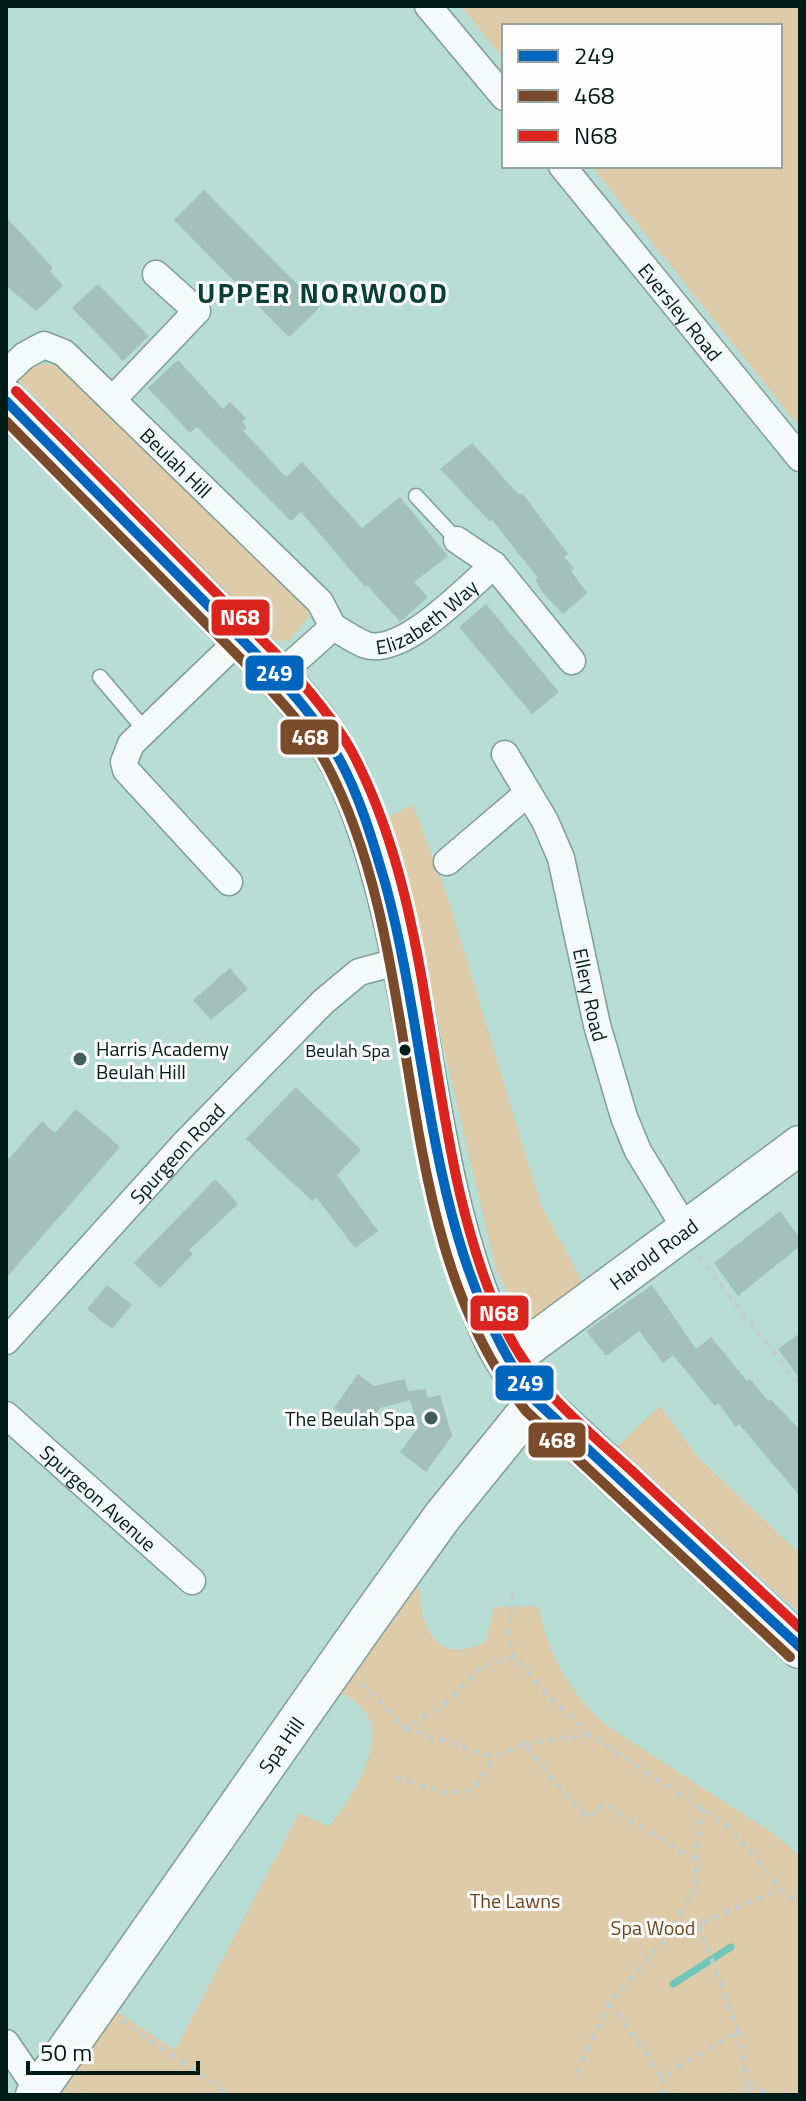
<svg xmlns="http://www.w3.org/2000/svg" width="806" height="2101" font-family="'Titillium Web',sans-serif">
<rect width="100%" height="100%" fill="#b7ddd5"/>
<g fill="#ddcbaa">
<path d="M461 6H800V428L591 166H780V26H504V59Z"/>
<path d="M34 363 62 366 304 602 309 615 289 641 271 640 18 379Z"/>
<path d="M413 805 446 892 541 1205 583 1283 524 1328 496 1269 389 816Z"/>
<path d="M660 1406 697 1456 800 1554V1613L616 1448Z"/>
<path d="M419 1587C421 1630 438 1667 486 1641L494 1607 538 1606C549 1655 569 1692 606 1725L777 1836 800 1857V2095H61L117 2012 175 2050 299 1813 329 1826C348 1804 376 1759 372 1728 370 1711 353 1700 340 1692L403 1602Z"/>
</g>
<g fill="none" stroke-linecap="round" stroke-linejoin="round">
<path stroke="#70c7b8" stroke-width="7" d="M673 1984 731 1947"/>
</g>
<g fill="#a3c0bb">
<path d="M204 190 320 307 289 337 174 220Z"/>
<path d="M6 217 53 268 50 271 63 286 36 311 6 286Z"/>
<path d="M98 284 149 336 123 361 72 308Z"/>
<path d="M178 360 223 409 230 402 246 418 242 422 247 428 243 431 286 477 302 462 362 528 400 497 448 556 414 582 428 597 400 622 367 585 365 587 301 512 291 521 197 427 190 433 148 388Z"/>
<path d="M472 443 519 495 522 493 568 554 564 557 574 568 571 571 587 593 563 614 543 593 535 580 538 578 492 520 490 522 440 469Z"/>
<path d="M486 604 559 692 532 714 459 627Z"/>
<path d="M230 968 248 989 211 1020 193 1000Z"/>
<path d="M296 1087 361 1150 337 1175 378 1231 355 1248 316 1197 312 1201 246 1139Z"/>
<path d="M76 1109 120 1147 6 1278V1162L42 1121 55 1133Z"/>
<path d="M215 1179 238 1204 189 1250 193 1254 160 1288 134 1263Z"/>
<path d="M780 1211 800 1238V1246L738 1296 714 1263Z"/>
<path d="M107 1285 132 1305 112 1329 87 1309Z"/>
<path d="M652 1285 696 1349 711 1337 747 1381 750 1379 768 1401 770 1399 800 1430V1496L739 1424 736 1427 718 1403 715 1406 673 1355 663 1363 639 1331 606 1356 586 1331Z"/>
<path d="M800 1333V1379L778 1349Z"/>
<path d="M358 1374 373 1386 405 1379 408 1391 425 1389 428 1398 440 1395 452 1436 426 1472 400 1452 418 1428 410 1400 380 1408 364 1431 334 1408Z"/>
</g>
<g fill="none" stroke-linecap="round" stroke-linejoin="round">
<g stroke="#7f9d97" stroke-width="17">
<g id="lane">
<path d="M416 496 457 540"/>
<path d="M100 677 145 730"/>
</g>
</g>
<g stroke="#7f9d97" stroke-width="29">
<g id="street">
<path d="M428 6 504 97"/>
<path id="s1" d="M562 166 800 458"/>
<path id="s2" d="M6 373 24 356 44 345 64 353 320 602 333 627"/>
<path d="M113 399 197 311 156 274"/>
<path d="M457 540 494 565 572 661"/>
<path id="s3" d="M277 677 333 627C343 632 355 641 366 645 403 657 467 588 494 565"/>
<path id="s4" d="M505 754 545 821 561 858 597 1025 624 1117 638 1151 687 1231"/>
<path d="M447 862 528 793"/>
<path d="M229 882 126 770 124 762 131 744 240 639"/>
<path id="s5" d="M6 1341 185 1143 323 1002 359 972 404 960"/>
<path id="s6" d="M6 1415 192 1581"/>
<path d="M6 2043 38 2090"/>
</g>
</g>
<g stroke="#7f9d97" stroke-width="41">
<g id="secondary">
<path id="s7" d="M507 1362 800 1145"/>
<path id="s8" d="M35 2095 366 1623 442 1517 536 1401"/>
</g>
</g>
<g stroke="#7f9d97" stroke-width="45">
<path id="primary" d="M6 401C73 468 140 536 206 603 258 657 319 710 350 780 426 954 415 1157 491 1330 502 1356 519 1378 536 1401L800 1647"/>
</g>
<g stroke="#c3cfcc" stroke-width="4" stroke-dasharray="6 6" stroke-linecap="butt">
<path d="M698 1256 800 1386"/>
<path d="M513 1593 508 1638 515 1657 547 1695 590 1735 728 1826 781 1889 800 1904"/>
<path d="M360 1684 380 1700 403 1728 442 1707 482 1666 515 1657"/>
<path d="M405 1728 494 1757 523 1744"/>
<path d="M590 1735 523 1744 587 1818 604 1804 696 1861"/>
<path d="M396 1778 448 1793 474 1790 494 1757"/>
<path d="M699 1925 738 2031"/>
<path d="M667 1936 697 1887 696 1861 702 1806"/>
<path d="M121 2020 231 2095"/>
<path d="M577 2073 609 2002"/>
<path d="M662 2077V2095"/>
<path d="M748 2087 777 2095"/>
<path d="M743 2095 748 2087 738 2031 662 2077 609 2002 666 1938 781 1889"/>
</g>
<use href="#lane" stroke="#f4faf9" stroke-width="14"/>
<use href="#street" stroke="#f4faf9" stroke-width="26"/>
<use href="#secondary" stroke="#f4faf9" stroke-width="38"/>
<use href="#primary" stroke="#f4faf9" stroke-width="42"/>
<g stroke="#fdfdfd" stroke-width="16">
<path id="bus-1" d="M6 401 266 664C292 692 318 721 337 755 360 795 373 842 386 886 432 1057 427 1254 536 1401L800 1647"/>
</g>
<g stroke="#fdfdfd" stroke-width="16">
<path id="bus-2" d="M6 421 256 674C282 702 309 731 327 765 431 962 384 1234 526 1411L790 1657"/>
</g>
<g stroke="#fdfdfd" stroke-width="16">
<path id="bus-3" d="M16 391 277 655C304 684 331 715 351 750 447 930 419 1150 507 1332 535 1389 586 1429 632 1471 688 1523 744 1576 800 1628"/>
</g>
<use href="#bus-1" stroke="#0065bd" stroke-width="10"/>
<use href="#bus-2" stroke="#7a4b2a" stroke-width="10"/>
<use href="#bus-3" stroke="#dc241f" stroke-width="10"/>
</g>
<circle fill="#011b17" stroke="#fdfdfd" stroke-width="3" cx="405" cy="1050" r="7"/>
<g fill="#415f5a" stroke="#fdfdfd" stroke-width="3">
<circle cx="80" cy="1059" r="8"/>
<circle cx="431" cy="1418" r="8"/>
</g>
<g text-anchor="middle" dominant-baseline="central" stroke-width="6" stroke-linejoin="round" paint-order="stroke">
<g font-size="18" fill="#011b17" stroke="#fdfdfd" text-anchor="end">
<text x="390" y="1050">Beulah Spa</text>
</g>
<g font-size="20" fill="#011b17" stroke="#fdfdfd">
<text stroke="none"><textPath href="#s1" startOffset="188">Eversley Road</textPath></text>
<text stroke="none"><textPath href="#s2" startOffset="226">Beulah Hill</textPath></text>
<text stroke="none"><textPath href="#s3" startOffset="182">Elizabeth Way</textPath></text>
<text stroke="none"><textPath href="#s4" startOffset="258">Ellery Road</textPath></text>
<text stroke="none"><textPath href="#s5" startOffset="254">Spurgeon Road</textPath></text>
<text stroke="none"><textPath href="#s7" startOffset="182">Harold Road</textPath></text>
<text stroke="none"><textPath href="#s6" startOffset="124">Spurgeon Avenue</textPath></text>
<text stroke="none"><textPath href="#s8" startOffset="428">Spa Hill</textPath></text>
</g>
<g font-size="20" fill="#011b17" stroke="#fdfdfd" text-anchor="start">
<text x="96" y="1048">Harris Academy<tspan x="96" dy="23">Beulah Hill</tspan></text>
<text x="415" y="1418" text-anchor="end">The Beulah Spa</text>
</g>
<g font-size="20" fill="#6d431b" stroke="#fdfdfd">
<text x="515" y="1900">The Lawns</text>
<text x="653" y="1927">Spa Wood</text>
</g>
<g font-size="28" font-weight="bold" letter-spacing="2" fill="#063f37" stroke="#fdfdfd">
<text x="323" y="292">UPPER NORWOOD</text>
</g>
</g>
<g stroke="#fdfdfd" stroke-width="3">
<rect x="210" y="598" width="61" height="39" rx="8" fill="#dc241f"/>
<rect x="244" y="654" width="61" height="38" rx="8" fill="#0065bd"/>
<rect x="279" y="718" width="61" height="38" rx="8" fill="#7a4b2a"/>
<rect x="469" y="1294" width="61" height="38" rx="8" fill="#dc241f"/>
<rect x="494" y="1364" width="61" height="38" rx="8" fill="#0065bd"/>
<rect x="527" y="1421" width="60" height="38" rx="8" fill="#7a4b2a"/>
</g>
<g font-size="22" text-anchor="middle" font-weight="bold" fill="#fff">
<text x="240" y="625">N68</text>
<text x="274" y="681">249</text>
<text x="310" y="745">468</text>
<text x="499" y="1321">N68</text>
<text x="525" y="1391">249</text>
<text x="557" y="1448">468</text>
</g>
<rect width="806" height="2101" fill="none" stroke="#011b17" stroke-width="16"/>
<rect x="502" y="24" width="280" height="144" fill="#fdfdfd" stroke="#98a3a1" stroke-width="2"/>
<rect x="518" y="50" width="40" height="12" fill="#0065bd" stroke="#98a3a1" stroke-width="2"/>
<text x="574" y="64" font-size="24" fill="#011b17">249</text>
<rect x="518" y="90" width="40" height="12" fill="#7a4b2a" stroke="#98a3a1" stroke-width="2"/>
<text x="574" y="104" font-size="24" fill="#011b17">468</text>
<rect x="518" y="130" width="40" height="12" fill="#dc241f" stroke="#98a3a1" stroke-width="2"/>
<text x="574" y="144" font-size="24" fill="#011b17">N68</text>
<path d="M28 2061v12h170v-12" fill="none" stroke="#011b17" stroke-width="4"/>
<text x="40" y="2061" font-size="24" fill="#011b17" stroke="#fdfdfd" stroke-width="6" paint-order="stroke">50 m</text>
</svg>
